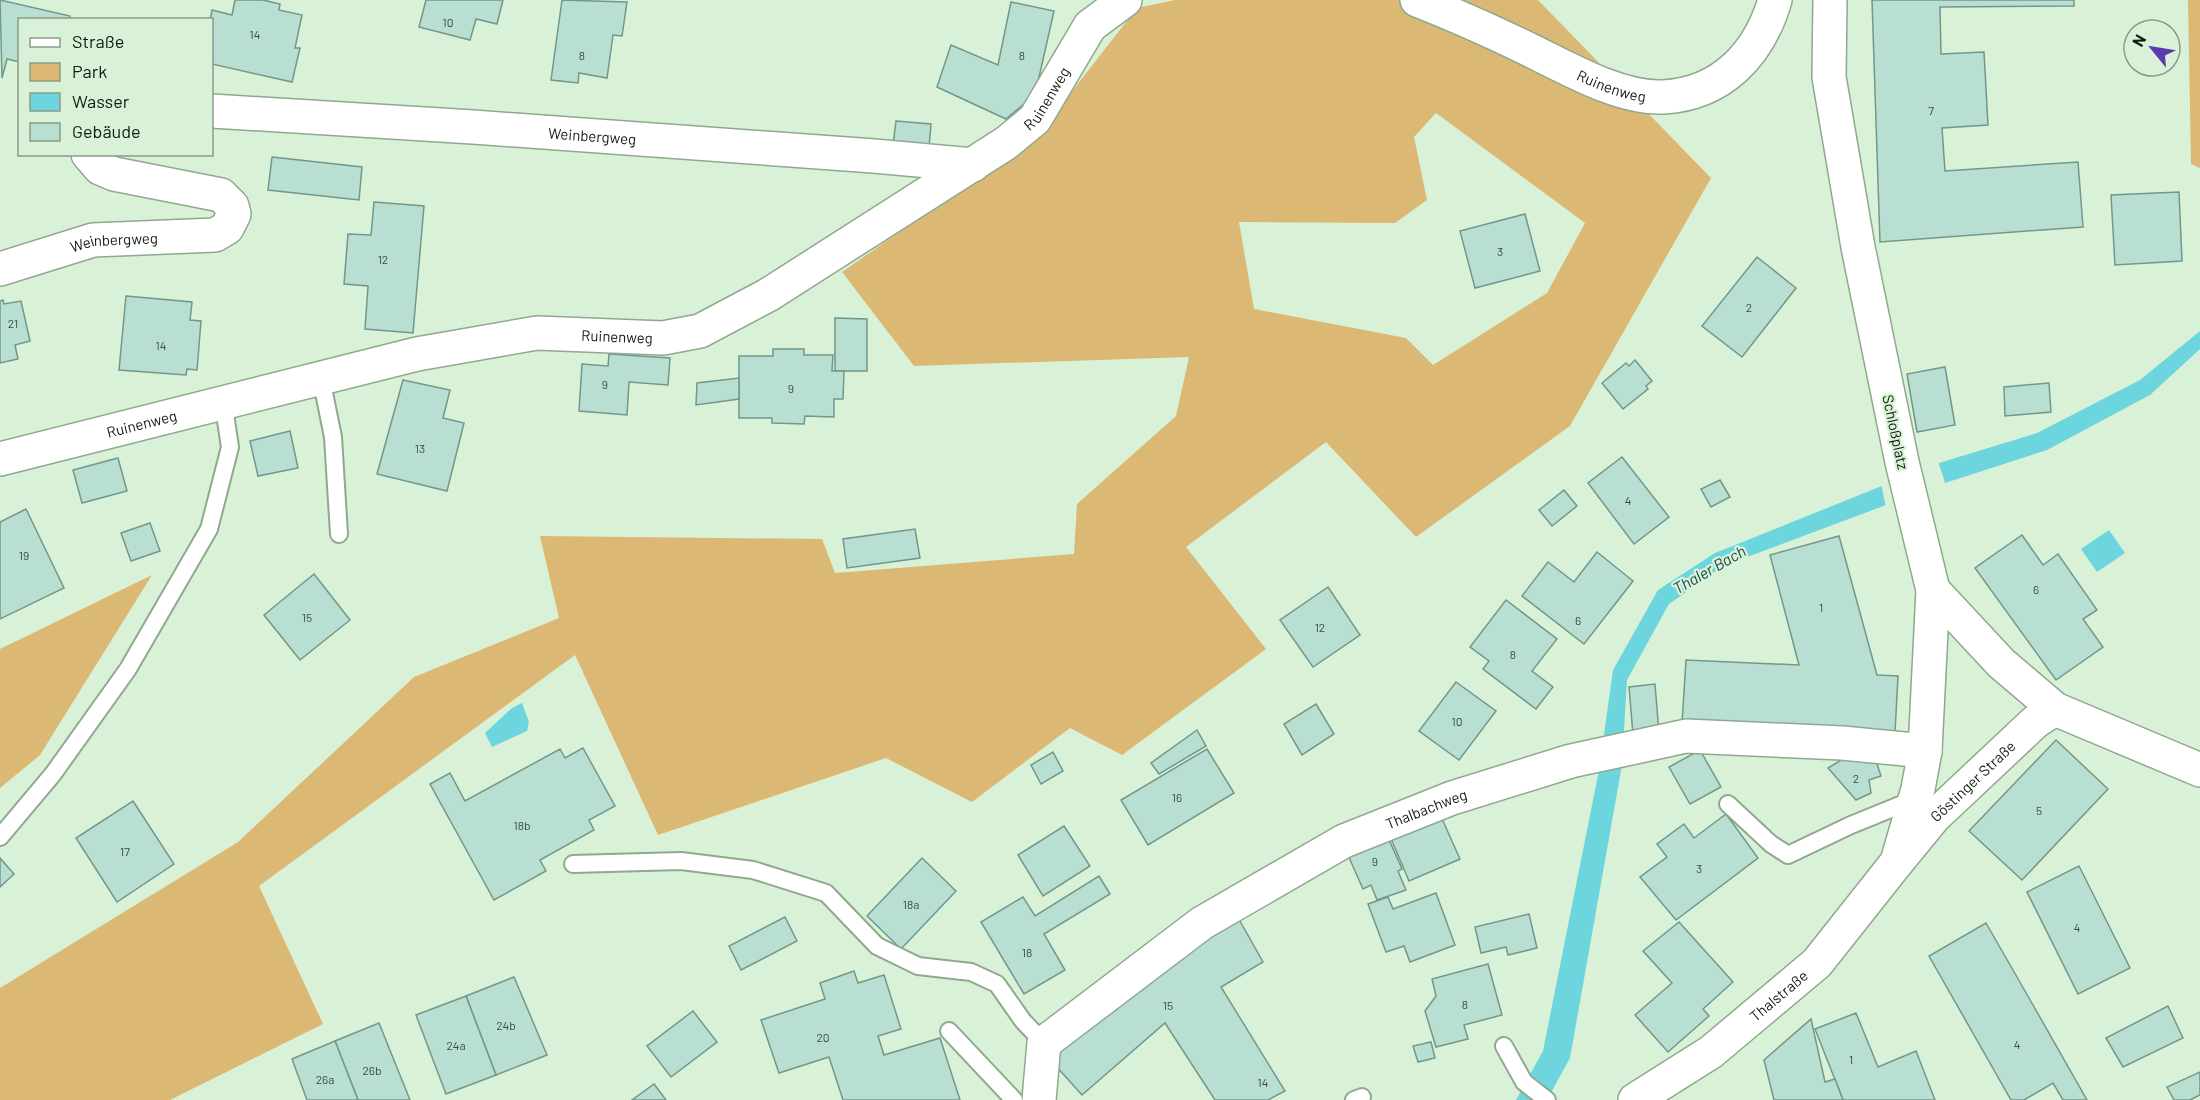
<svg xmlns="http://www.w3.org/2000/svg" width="2200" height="1100" font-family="Barlow,sans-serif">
<rect width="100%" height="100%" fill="#d9f2d7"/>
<g fill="#dbb975" fill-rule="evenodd">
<path d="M1175 0H1538L1711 178 1570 426 1416 537 1326 442 1186 547 1266 649 1122 755 1070 728 972 802 886 758 658 835 575 655 259 886 323 1024 170 1100H0V988L238 842 414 677 559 618 540 536 822 539 835 573 1074 554 1077 504 1176 416 1189 357 914 366 842 272 1037 136 1137 8ZM1436 113 1585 223 1547 293 1433 365 1406 338 1254 309 1239 222 1395 223 1427 200 1414 137Z"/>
<path d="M2188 0H2200V168L2191 164Z"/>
<path d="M152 575 40 755 0 788V649Z"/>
</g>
<g fill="#6dd5dd">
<path d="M2200 331V349L2150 395 2047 450 1945 483 1723 566 1669 604 1627 680 1622 765 1570 1058 1547 1100H1516L1543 1051 1599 770 1613 670 1658 590 1715 553 1939 463 2037 433 2140 380Z"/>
<path d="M2109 530 2125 553 2097 572 2081 549Z"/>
<path d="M522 703 529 722 527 731 492 747 485 733 512 708Z"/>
</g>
<path fill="#d9f2d7" d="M1938 461 1946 486 1886 508 1881 483Z"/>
<g fill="#b8dfd1" stroke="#72978b" stroke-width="1.5">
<path d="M0 0 70 16 69 20H20V62L7 59 2 78Z"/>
<path d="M235 0H263L280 4 279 10 302 15 295 48H300L292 82 212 64 210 20 212 10 232 15Z"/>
<path d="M426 0H503L497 24 476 19 470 40 419 27Z"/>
<path d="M562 0 627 2 622 36 613 35 607 78 579 73 578 83 551 80Z"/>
<path d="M1872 0H2074V6L1940 7 1941 54 1984 52 1988 125 1942 128 1945 171 2078 162 2083 227 1880 242Z"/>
<path d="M1011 2 1054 11 1035 95 1006 119 937 87 951 45 998 65Z"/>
<path d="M896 121 931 124 929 148 893 145Z"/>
<path d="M272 157 362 167 359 200 268 190Z"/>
<path d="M2179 192 2182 261 2115 265 2111 195Z"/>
<path d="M374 202 424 206 413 333 365 329 368 286 344 284 348 234 371 235Z"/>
<path d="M1525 214 1540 271 1475 288 1460 231Z"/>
<path d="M1757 257 1796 288 1742 357 1702 326Z"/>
<path d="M126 296 192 302 190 320 201 321 197 370 187 369 186 375 119 370Z"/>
<path d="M3 300 4 304 21 301 30 341 15 345 18 359 0 363V301Z"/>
<path d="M835 318 867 319V371H835Z"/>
<path d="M773 349H804V355H833L832 371H844L843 399H834V417L805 416 804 424 772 423V418H739V356H773Z"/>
<path d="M609 354 670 358 668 385 629 382 627 415 579 411 582 364 608 366Z"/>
<path d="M1635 360 1652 381 1646 386 1648 389 1623 409 1602 383 1626 363 1629 366Z"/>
<path d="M1945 367 1955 425 1917 432 1907 374Z"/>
<path d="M739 378V399L696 405 697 383Z"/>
<path d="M403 380 450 390 443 418 464 423 447 491 377 474Z"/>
<path d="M2049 383 2051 412 2005 416 2004 387Z"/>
<path d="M290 431 298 468 258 476 250 441Z"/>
<path d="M1622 457 1669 517 1634 544 1588 483Z"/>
<path d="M118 458 127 491 82 503 73 470Z"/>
<path d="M1720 480 1730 497 1711 507 1701 489Z"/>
<path d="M1564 490 1577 506 1552 526 1539 510Z"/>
<path d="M26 509 64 588 0 619V522Z"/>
<path d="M150 523 160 551 131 561 121 533Z"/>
<path d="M915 529 920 558 847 568 843 539Z"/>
<path d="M2022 535 2043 565 2058 554 2097 610 2083 619 2103 647 2056 680 1975 568Z"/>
<path d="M1839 536 1877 675 1898 676 1895 733 1682 723 1686 660 1799 665 1770 555Z"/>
<path d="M1597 552 1633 581 1584 644 1522 596 1548 562 1574 582Z"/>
<path d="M314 574 350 620 300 660 264 615Z"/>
<path d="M1328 587 1360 635 1313 667 1280 620Z"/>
<path d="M1506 600 1557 639 1532 671 1553 687 1536 709 1483 669 1489 661 1470 647Z"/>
<path d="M1456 682 1496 711 1459 760 1419 731Z"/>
<path d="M1655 684 1659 733 1633 735 1629 687Z"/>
<path d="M1316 704 1334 734 1302 755 1284 724Z"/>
<path d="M1197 730 1206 746 1159 774 1151 763Z"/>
<path d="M2056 740 2108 789 2022 880 1969 831Z"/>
<path d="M583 748 615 806 589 820 594 830 540 860 546 871 494 900 430 784 450 773 465 801 560 749 565 758Z"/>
<path d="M1207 749 1234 793 1148 845 1121 800Z"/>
<path d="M1700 750 1721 787 1690 804 1669 767Z"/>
<path d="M1053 752 1063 771 1041 784 1031 765Z"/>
<path d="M1848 756 1876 761 1881 776 1869 780 1871 793 1856 800 1828 768Z"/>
<path d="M133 801 174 864 117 902 76 838Z"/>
<path d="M1439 812 1460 859 1409 881 1389 834Z"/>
<path d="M1726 814 1758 858 1676 920 1640 877 1667 857 1657 844 1684 824 1694 838Z"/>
<path d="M1064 826 1090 866 1043 896 1018 855Z"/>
<path d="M1387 835 1402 869 1398 871 1406 890 1377 900 1371 885 1363 889 1347 853Z"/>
<path d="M0 858 14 874 0 887Z"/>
<path d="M922 858 956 891 901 949 867 916Z"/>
<path d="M2079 866 2130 968 2078 994 2027 892Z"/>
<path d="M1099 876 1110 894 1044 934 1065 970 1024 994 981 922 1023 897 1035 916Z"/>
<path d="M1436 893 1455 945 1410 962 1404 946 1386 952 1368 904 1388 897 1393 909Z"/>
<path d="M1236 914 1263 962 1221 987 1285 1091 1268 1100H1215L1165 1023 1082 1095 1055 1065 1062 1042Z"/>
<path d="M1529 914 1537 948 1508 955 1506 947 1481 953 1475 927Z"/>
<path d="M785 917 797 941 741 970 729 946Z"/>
<path d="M1679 922 1733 982 1703 1009 1709 1016 1668 1052 1635 1015 1672 983 1643 951Z"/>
<path d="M1986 923 2033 1005 2087 1100H2063L2053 1083 2024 1100H2011L1929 956Z"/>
<path d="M1488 964 1502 1015 1464 1025 1468 1039 1436 1047 1425 1011 1436 996 1432 979Z"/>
<path d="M854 971 858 983 884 975 901 1029 878 1036 884 1055 940 1038 960 1100H843L829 1057 779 1073 761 1020 825 999 820 983Z"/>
<path d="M514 977 547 1055 496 1075 466 996Z"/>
<path d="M466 996 496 1075 446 1094 416 1015Z"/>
<path d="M2168 1006 2183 1038 2123 1067 2106 1038Z"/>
<path d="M693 1011 717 1042 671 1077 647 1046Z"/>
<path d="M1856 1013 1878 1067 1916 1051 1935 1100H1843L1815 1029Z"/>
<path d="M1811 1019 1825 1082 1835 1079 1843 1100H1774L1764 1060Z"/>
<path d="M379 1023 410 1100H358L335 1041Z"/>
<path d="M335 1041 358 1100H307L292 1059Z"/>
<path d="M1431 1042 1435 1058 1418 1062 1413 1046Z"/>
<path d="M2200 1072V1095L2190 1100H2174L2167 1087Z"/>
<path d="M654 1084 666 1100H632Z"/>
</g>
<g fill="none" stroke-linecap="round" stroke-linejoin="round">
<g stroke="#90a88e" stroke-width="20">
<g id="service">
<path d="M321 378 333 437 339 534"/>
<path d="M1728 804 1771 844 1788 855 1851 825 1915 799"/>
<path d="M0 837 53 774 128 669 209 529 230 447 223 401"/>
<path d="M573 864 681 861 753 870 826 893 877 946 918 966 971 972 997 984 1023 1021 1044 1043"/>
<path d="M949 1031 1014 1100"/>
<path d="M1504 1046 1524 1082 1547 1100"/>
<path d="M1354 1100 1362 1097"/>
</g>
</g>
<g stroke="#90a88e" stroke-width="36">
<g id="minor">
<path id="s1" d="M1417 0C1455 15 1493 32 1530 50 1567 68 1620 99 1663 97 1722 94 1759 54 1775 0"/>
<path id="s2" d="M212 111 473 127 874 156 973 165"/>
<path id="s3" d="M0 269 93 240 215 235 227 228 234 214 232 206 221 195 114 174 100 168 88 154"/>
<path id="s4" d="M0 459 417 354 537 333 663 338 700 331 768 295 1006 143 1035 119 1090 26 1125 0"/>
<path id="s5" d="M1039 1100 1044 1043 1202 923 1344 841 1452 798 1571 761 1686 736 1842 743 1925 751"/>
</g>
</g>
<g stroke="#90a88e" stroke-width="36">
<g id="tertiary">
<path d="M1933 590 2001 663 2055 709 2200 770"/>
<path id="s6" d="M1897 862 1934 817 2035 722 2055 709"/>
</g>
</g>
<g stroke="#90a88e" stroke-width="36">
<g id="secondary">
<path id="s7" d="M1635 1100 1711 1052 1817 963 1897 862 1918 789 1925 751 1933 590 1902 462 1858 247 1829 77 1830 0"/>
</g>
</g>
<use href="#service" stroke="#fff" stroke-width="16"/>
<use href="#minor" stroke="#fff" stroke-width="33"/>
<use href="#tertiary" stroke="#fff" stroke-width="33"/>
<use href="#secondary" stroke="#fff" stroke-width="33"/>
</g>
<g text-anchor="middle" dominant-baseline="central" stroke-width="4.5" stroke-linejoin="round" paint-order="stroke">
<g font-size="12" fill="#3b4b41">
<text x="448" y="22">10</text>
<text x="255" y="34">14</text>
<text x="582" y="55">8</text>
<text x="1022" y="55">8</text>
<text x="1931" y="110">7</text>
<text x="1500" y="251">3</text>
<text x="383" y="259">12</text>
<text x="1749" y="307">2</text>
<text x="13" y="323">21</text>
<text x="161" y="345">14</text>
<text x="605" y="384">9</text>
<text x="791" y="388">9</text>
<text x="420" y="448">13</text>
<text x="1628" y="500">4</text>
<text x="24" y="555">19</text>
<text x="2036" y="589">6</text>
<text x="1821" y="607">1</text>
<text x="307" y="617">15</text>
<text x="1578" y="620">6</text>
<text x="1320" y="627">12</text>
<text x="1513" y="654">8</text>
<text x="1457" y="721">10</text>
<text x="1856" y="778">2</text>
<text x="1177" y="797">16</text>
<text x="2039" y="810">5</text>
<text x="522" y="825">18b</text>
<text x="125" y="851">17</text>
<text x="1375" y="861">9</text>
<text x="1699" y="868">3</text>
<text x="911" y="904">18a</text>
<text x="2077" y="927">4</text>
<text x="1027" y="952">18</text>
<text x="1465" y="1004">8</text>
<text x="1168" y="1005">15</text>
<text x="506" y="1025">24b</text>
<text x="823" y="1037">20</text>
<text x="2017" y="1044">4</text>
<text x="456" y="1045">24a</text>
<text x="1851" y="1059">1</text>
<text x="372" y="1070">26b</text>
<text x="325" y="1079">26a</text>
<text x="1263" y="1082">14</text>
</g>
<g font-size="15" fill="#111a11" stroke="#d9f2d7">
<text stroke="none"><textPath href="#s1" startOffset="213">Ruinenweg</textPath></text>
<text stroke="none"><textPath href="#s4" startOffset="1136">Ruinenweg</textPath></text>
<text stroke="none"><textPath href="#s2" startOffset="381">Weinbergweg</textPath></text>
<text stroke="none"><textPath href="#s3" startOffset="118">Weinbergweg</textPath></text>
<text stroke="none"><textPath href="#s4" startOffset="632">Ruinenweg</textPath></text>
<text stroke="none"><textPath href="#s4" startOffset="146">Ruinenweg</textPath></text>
<text transform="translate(1896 432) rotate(78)">Schloßplatz</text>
<text stroke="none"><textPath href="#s6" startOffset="111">Göstinger Straße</textPath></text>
<text stroke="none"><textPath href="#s5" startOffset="508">Thalbachweg</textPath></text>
<text stroke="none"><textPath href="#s7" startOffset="178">Thalstraße</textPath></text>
</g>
<g font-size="16" font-style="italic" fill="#18484b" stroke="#d9f2d7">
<text transform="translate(1709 569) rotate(-30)">Thaler Bach</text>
</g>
</g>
<rect x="18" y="18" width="195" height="138" fill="#d9f2d7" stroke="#899c88" stroke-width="1.5"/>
<rect x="30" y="38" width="30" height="9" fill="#ffffff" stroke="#899c88" stroke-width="1.5"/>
<text x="72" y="48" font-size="18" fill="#111a11">Straße</text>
<rect x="30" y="63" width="30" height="18" fill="#dbb975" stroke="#899c88" stroke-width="1.5"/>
<text x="72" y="78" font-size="18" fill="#111a11">Park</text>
<rect x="30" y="93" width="30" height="18" fill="#6dd5dd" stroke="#899c88" stroke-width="1.5"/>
<text x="72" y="108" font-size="18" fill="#111a11">Wasser</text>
<rect x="30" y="123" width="30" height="18" fill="#b8dfd1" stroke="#899c88" stroke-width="1.5"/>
<text x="72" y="138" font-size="18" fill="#111a11">Gebäude</text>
<g transform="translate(2152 48) rotate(300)"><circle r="28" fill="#d9f2d7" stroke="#899c88" stroke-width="1.5"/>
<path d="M0-4.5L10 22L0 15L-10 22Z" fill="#5b39b1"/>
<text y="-9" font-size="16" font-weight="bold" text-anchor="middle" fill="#111a11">N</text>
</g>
</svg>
